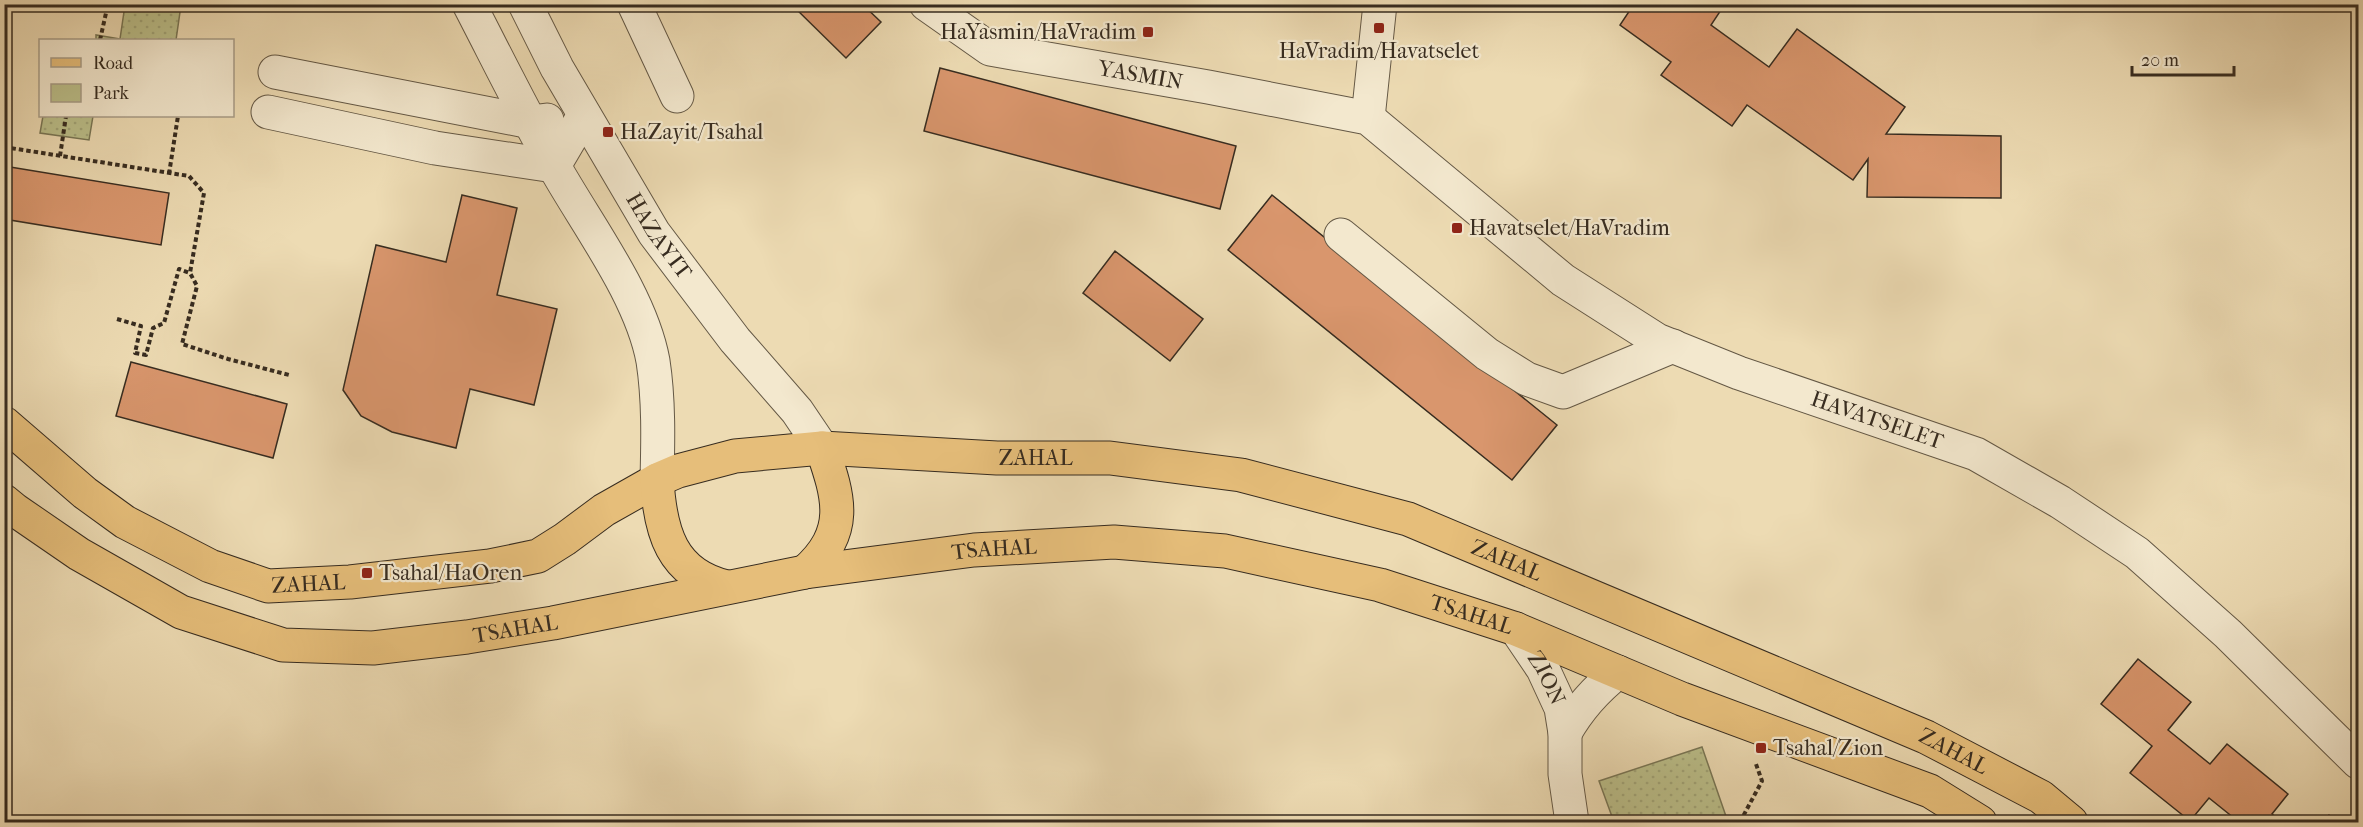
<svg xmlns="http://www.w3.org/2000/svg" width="2363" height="827" font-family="'IM FELL French Canon',serif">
<defs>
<pattern id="green-dots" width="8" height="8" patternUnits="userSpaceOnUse" patternTransform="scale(1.5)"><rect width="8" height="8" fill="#bbbf8a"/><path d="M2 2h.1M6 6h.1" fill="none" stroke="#a1a477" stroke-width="1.8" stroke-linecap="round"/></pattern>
</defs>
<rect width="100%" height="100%" fill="#eddbb3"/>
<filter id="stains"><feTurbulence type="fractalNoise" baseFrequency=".00333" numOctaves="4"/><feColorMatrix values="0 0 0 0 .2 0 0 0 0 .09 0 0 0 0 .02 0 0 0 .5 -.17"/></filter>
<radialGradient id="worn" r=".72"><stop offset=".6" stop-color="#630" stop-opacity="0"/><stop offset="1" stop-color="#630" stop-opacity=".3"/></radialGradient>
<g fill="url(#green-dots)" stroke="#797655" stroke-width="1.5">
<path d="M125 5H181L176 40H96V35L120 39Z"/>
<path d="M43 116H93L89 140 40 133Z"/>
<path d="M1702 747 1728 822H1614L1599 781Z"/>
</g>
<g fill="#d9966d" stroke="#372c20" stroke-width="1.5">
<path d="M791 4H862L881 22 846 58Z"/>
<path d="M1634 4H1719L1723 7 1711 25 1769 67 1797 29 1905 107 1886 134 2001 136V198L1867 197 1868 159 1853 180 1747 105 1732 126 1661 75 1671 62 1620 25Z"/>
<path d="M940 68 1236 146 1220 209 924 131Z"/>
<path d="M4 166 169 193 161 245 4 219Z"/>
<path d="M462 195 517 208 497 295 557 309 534 405 470 389 456 448 392 432 361 416 343 390 376 245 446 262Z"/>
<path d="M1272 195 1557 425 1512 480 1228 250Z"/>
<path d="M1115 251 1203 319 1170 361 1083 293Z"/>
<path d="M131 362 287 404 273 458 116 416Z"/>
<path d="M2138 659 2191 702 2168 730 2210 764 2227 744 2288 794 2272 814 2282 822H2239L2209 798 2190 821 2130 773 2152 746 2101 704Z"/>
<path d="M2329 815 2339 822H2323Z"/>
</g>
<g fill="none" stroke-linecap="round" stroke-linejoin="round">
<g stroke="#645845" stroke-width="35">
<g id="minor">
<path d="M469 4C497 58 524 113 554 166 587 225 641 295 653 361 659 400 658 441 657 480"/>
<path id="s1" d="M525 4 557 68 654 233 735 340 797 411 822 448"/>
<path d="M634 4 677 96"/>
<path id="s2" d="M926 4 990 49 1208 87 1368 118 1563 280 1657 340 1739 373 1976 454 2060 502 2137 553 2228 634 2358 762"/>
<path d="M275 72 531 122 547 120"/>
<path d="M268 112 435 148 554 166 584 115"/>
<path d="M1368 118 1380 4"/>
<path d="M1341 235 1487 354 1527 379 1563 392 1673 346"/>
<path id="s3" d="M1516 629 1543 669 1561 708 1565 733V774L1572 822"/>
<path d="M1565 733C1579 708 1595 690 1618 672"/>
</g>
</g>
<g stroke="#372c20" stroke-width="35">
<g id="major">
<path id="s4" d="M4 423 85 493 125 522 210 566 268 586 350 582 490 566 538 556 565 539 604 510 657 480 678 471 735 456 822 448 997 458H1110L1241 475 1408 519 1926 737 2041 797 2071 822"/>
<path d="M657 480C660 531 671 574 727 587"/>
<path id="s5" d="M4 501 15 510 79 554 181 612 283 645 373 648 467 637 553 623 805 572 974 550 1114 542 1225 551 1380 585 1516 629 1682 699 1930 791 1980 822"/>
<path d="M805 572C850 532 839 498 822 448"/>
</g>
</g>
<g stroke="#372c20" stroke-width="4" stroke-dasharray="4.5 3" stroke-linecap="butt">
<path d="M4 21 8 4"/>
<path d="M100 40 108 4"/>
<path d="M4 147 189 176 204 193 190 273 197 286 182 344 228 359 289 375"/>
<path d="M60 156 66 116"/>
<path d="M169 174 178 116"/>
<path d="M117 319 141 326 135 353 146 355 153 328 164 323 179 269 190 273"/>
<path d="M1740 822 1762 781 1756 764"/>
</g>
<use href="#minor" stroke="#f3e8ce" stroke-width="33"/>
<use href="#major" stroke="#e6be7a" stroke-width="33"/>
</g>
<g fill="#8f2418" stroke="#f3e8ce" stroke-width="2">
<rect x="1373" y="22" width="12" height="12" rx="3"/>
<rect x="1142" y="26" width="12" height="12" rx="3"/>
<rect x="602" y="126" width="12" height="12" rx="3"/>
<rect x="1451" y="222" width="12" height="12" rx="3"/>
<rect x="361" y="567" width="12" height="12" rx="3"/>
<rect x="1755" y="742" width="12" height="12" rx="3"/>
</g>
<g text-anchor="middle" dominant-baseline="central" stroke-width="4.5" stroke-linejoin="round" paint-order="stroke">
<g font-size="22" fill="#372c20" stroke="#f3e8ce" text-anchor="start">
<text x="1136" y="32" text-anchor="end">HaYasmin/HaVradim</text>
<text x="1379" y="51" text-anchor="middle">HaVradim/Havatselet</text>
<text x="620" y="132">HaZayit/Tsahal</text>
<text x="1469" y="228">Havatselet/HaVradim</text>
<text x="379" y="573">Tsahal/HaOren</text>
<text x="1773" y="748">Tsahal/Zion</text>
</g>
<g font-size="22" fill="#372c20" stroke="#f3e8ce">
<text stroke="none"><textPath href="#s2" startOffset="231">YASMIN</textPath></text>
<text stroke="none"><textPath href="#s1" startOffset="268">HAZAYIT</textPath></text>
<text stroke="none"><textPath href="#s2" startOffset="1062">HAVATSELET</textPath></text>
<text stroke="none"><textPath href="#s4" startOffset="1110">ZAHAL</textPath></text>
<text stroke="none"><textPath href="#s5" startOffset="1036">TSAHAL</textPath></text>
<text stroke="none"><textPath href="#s4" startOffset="1596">ZAHAL</textPath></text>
<text stroke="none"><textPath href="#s4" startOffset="354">ZAHAL</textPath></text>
<text stroke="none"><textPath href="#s5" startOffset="1522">TSAHAL</textPath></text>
<text stroke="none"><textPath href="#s5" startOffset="550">TSAHAL</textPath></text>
<text stroke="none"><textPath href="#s3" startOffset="58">ZION</textPath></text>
<text stroke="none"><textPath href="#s4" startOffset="2082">ZAHAL</textPath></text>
</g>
</g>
<rect width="2363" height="827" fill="none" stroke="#eddbb3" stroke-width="24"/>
<rect x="6" y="6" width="2351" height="815" fill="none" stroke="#372c20" stroke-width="3"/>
<rect x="12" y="12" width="2339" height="803" fill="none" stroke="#372c20" stroke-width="1.5"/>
<rect x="39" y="39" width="195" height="78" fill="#f3e8ce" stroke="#a89d88" stroke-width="1.5"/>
<rect x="51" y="58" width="30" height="9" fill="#e6be7a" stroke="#a89d88" stroke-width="1.5"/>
<text x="93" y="69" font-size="18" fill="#372c20">Road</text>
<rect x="51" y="84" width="30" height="18" fill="#bbbf8a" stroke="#a89d88" stroke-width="1.5"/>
<text x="93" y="99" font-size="18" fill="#372c20">Park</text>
<path d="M2132 66v9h102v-9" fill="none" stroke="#372c20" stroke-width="3"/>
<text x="2141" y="66" font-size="18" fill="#372c20" stroke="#f3e8ce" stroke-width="4.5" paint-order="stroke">20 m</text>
<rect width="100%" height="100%" filter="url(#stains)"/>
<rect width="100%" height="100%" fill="url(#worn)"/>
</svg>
